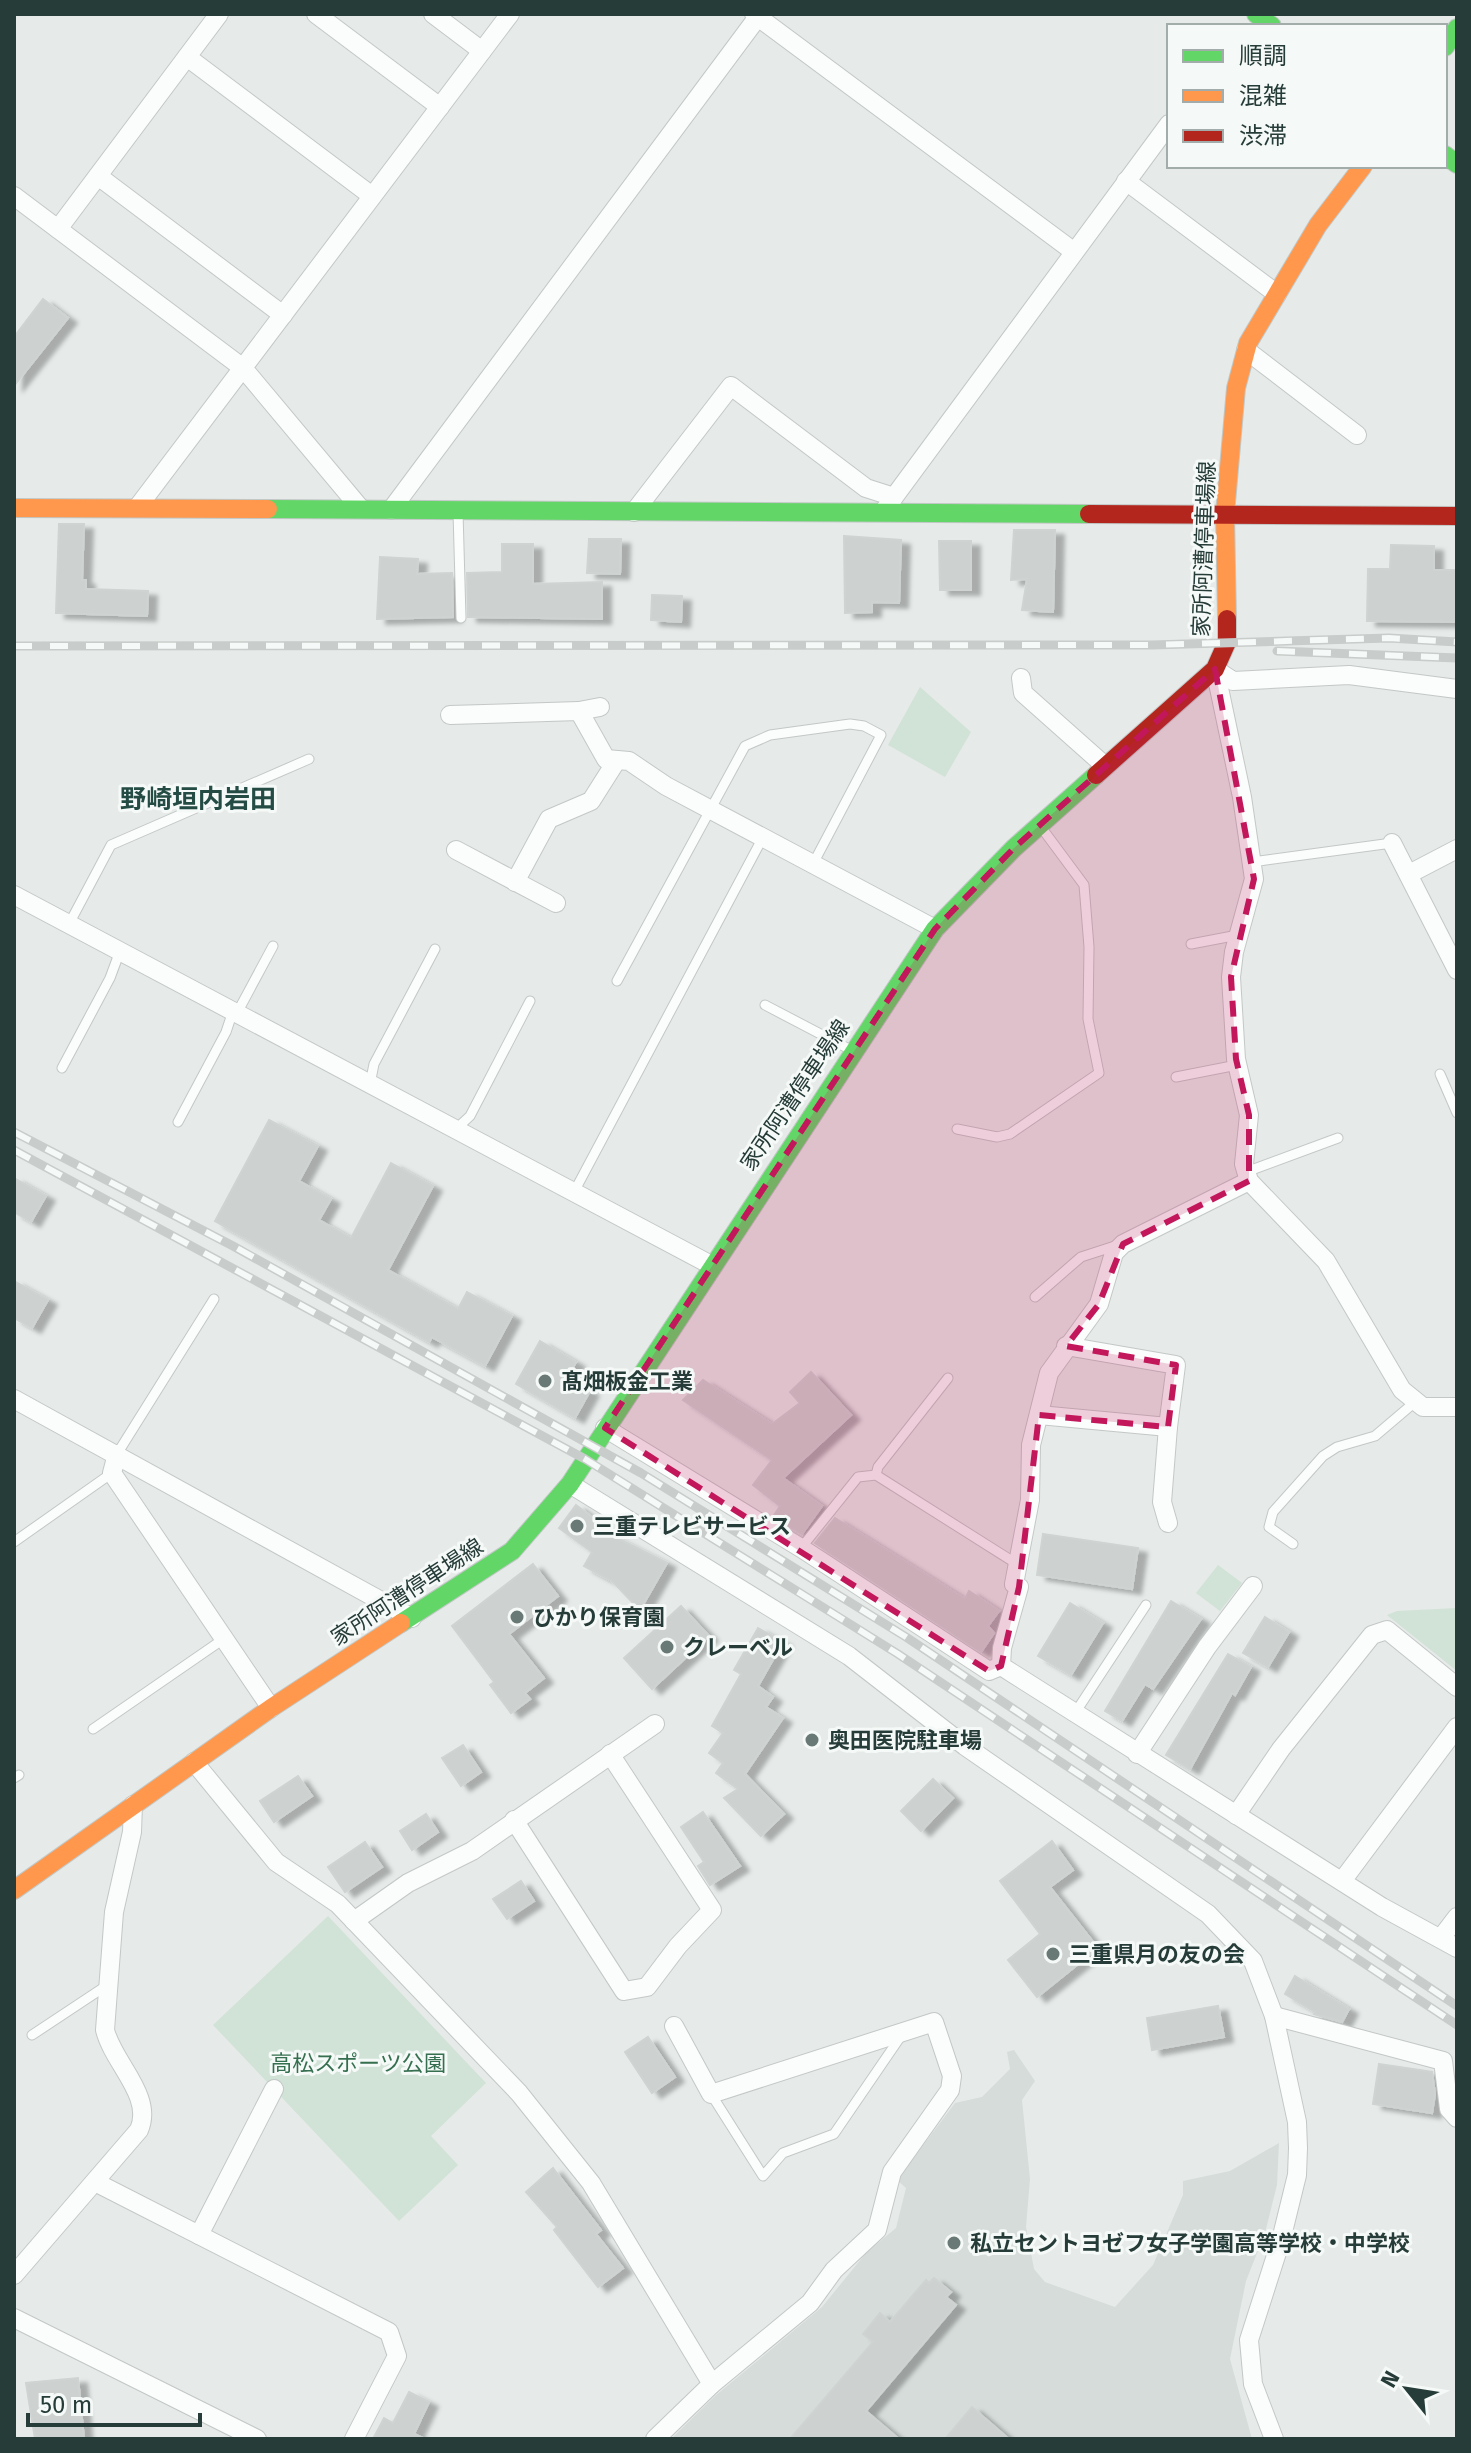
<svg xmlns="http://www.w3.org/2000/svg" width="1471" height="2453" font-family="'Fira Sans','Noto Sans JP',sans-serif">
<defs>
<filter id="shadow"><feDropShadow dx="9" dy="5" stdDeviation="2" flood-color="#0004"/></filter>
</defs>
<rect width="100%" height="100%" fill="#e6ebe9"/>
<path fill="#d5dcd9" d="M1014 2050 1035 2081 1022 2100 1030 2179 1026 2227 1034 2269 1045 2282 1115 2307 1153 2265 1183 2195V2181L1230 2171 1279 2143 1277 2185 1265 2233 1246 2281 1230 2359 1252 2439H671L715 2396 822 2307 866 2253 896 2228 906 2188 897 2180 955 2103 982 2097 1010 2069 1007 2052Z"/>
<g fill="#d1e2d7">
<path d="M920 687 971 732 945 777 888 745Z"/>
<path d="M1218 1565 1242 1583 1220 1611 1196 1593Z"/>
<path d="M1457 1608V1671L1387 1615 1397 1611Z"/>
<path d="M328 1916 486 2083 431 2136 458 2165 399 2221 213 2025Z"/>
</g>
<g fill="#cdd2d0" stroke="#cfd4d2" stroke-width="2" filter="url(#shadow)">
<path d="M43 299 68 318 14 386V337Z"/>
<path d="M59 524H84L82 580H86V589L148 591 147 616 56 613Z"/>
<path d="M1014 530H1055L1053 612 1022 610 1027 579 1011 580Z"/>
<path d="M844 536 901 540 899 603 872 602V612L845 613Z"/>
<path d="M589 539H621L620 574 587 573Z"/>
<path d="M939 541H971V590H940Z"/>
<path d="M502 544H533V584L602 582V619L468 617 467 573 502 572Z"/>
<path d="M1391 545 1434 546V570H1457L1456 622 1367 621 1368 569H1390Z"/>
<path d="M380 557 418 559 417 574 452 573 453 617 377 619Z"/>
<path d="M652 595 682 596 681 622 651 620Z"/>
<path d="M269 1120 318 1146 299 1181 331 1199 319 1220 351 1238 391 1163 433 1186 388 1270 458 1309 467 1292 512 1316 485 1366 432 1337 429 1342 215 1221Z"/>
<path d="M14 1178 46 1196 31 1222 14 1212Z"/>
<path d="M14 1281 48 1300 32 1328 14 1318Z"/>
<path d="M540 1341 576 1362 567 1378 590 1391 575 1418 516 1384Z"/>
<path d="M811 1372 851 1415 783 1478 822 1506 802 1534 773 1517 780 1506 753 1485 772 1460 683 1400 703 1380 772 1424 800 1403 790 1392Z"/>
<path d="M576 1505 600 1523 597 1528 667 1563 640 1610 612 1581 584 1566 592 1552 559 1528Z"/>
<path d="M835 1518 965 1599 969 1591 999 1611 988 1626 994 1633 981 1652 815 1543Z"/>
<path d="M1043 1534 1138 1548 1132 1589 1037 1575Z"/>
<path d="M533 1564 558 1596 509 1634 544 1678 525 1693 530 1699 511 1713 490 1685 494 1682 452 1626Z"/>
<path d="M1171 1601 1201 1619 1153 1689 1145 1684 1122 1721 1105 1711Z"/>
<path d="M1070 1603 1103 1623 1071 1675 1038 1656Z"/>
<path d="M681 1606 709 1636 652 1689 624 1658Z"/>
<path d="M1265 1617 1289 1632 1268 1667 1243 1653Z"/>
<path d="M758 1628 783 1642 758 1686 773 1697 766 1707 783 1718 745 1774 784 1814 761 1836 724 1798 738 1789 716 1773 723 1763 709 1753 723 1733 712 1726 741 1674 734 1670Z"/>
<path d="M1228 1654 1251 1667 1235 1695 1232 1693 1190 1769 1166 1755Z"/>
<path d="M463 1745 481 1772 461 1786 442 1758Z"/>
<path d="M298 1776 312 1796 274 1822 260 1801Z"/>
<path d="M933 1779 953 1798 921 1831 901 1811Z"/>
<path d="M703 1812 740 1866 710 1885 698 1866 704 1862 681 1827Z"/>
<path d="M426 1814 438 1832 412 1850 400 1831Z"/>
<path d="M1052 1841 1073 1870 1050 1887 1098 1948 1037 1997 1008 1960 1040 1934 1000 1881Z"/>
<path d="M365 1842 382 1867 345 1892 328 1867Z"/>
<path d="M521 1881 534 1901 507 1919 493 1899Z"/>
<path d="M1295 1976 1349 2009 1342 2022 1314 2014 1315 2012 1285 1994Z"/>
<path d="M1218 2006 1224 2037 1152 2050 1147 2018Z"/>
<path d="M648 2037 675 2077 652 2093 625 2052Z"/>
<path d="M1379 2064 1432 2072 1435 2094 1432 2113 1373 2104Z"/>
<path d="M553 2168 601 2230 596 2234 623 2268 598 2287 554 2230 557 2227 526 2192Z"/>
<path d="M934 2278 951 2292 946 2297 956 2305 866 2411 899 2439H790L873 2342 863 2334 880 2313 890 2322 926 2280 929 2283Z"/>
<path d="M78 2378 84 2439H35L26 2383Z"/>
<path d="M409 2392 429 2402 414 2434 425 2439H373L384 2418 393 2423Z"/>
<path d="M972 2407 1009 2439H945Z"/>
</g>
<g fill="none" stroke-linecap="round" stroke-linejoin="round">
<g stroke="#c3c8c6" stroke-width="11">
<g id="lane">
<path d="M458 512 461 618"/>
<path d="M1252 862 1392 843"/>
<path d="M69 924 111 845 309 759"/>
<path d="M1191 944 1238 935"/>
<path d="M617 981 745 746 770 735 850 724 864 726 881 735 814 862"/>
<path d="M765 1005 851 1050"/>
<path d="M237 1013 273 946"/>
<path d="M62 1068 110 978 120 951"/>
<path d="M1440 1074 1457 1113"/>
<path d="M1176 1077 1237 1065"/>
<path d="M370 1084 374 1064 435 949"/>
<path d="M178 1122 226 1032 233 1011"/>
<path d="M456 1129 470 1116 530 1001"/>
<path d="M957 1129 997 1137 1010 1134 1099 1073 1088 1019 1089 947 1084 885 1041 827"/>
<path d="M1246 1172 1338 1138"/>
<path d="M574 1192 762 839"/>
<path d="M1035 1297 1081 1257 1118 1245"/>
<path d="M117 1454 214 1299"/>
<path d="M876 1475 878 1467 948 1378"/>
<path d="M14 1542 112 1473"/>
<path d="M1293 1544 1269 1527 1273 1512 1323 1456 1337 1447 1375 1436 1415 1402"/>
<path d="M801 1548 858 1477 876 1475 1017 1564"/>
<path d="M1075 1713 1146 1605"/>
<path d="M93 1729 225 1638"/>
<path d="M14 1778 19 1775"/>
<path d="M32 2035 109 1984"/>
<path d="M711 2094 763 2176 783 2153 834 2134 901 2036"/>
</g>
</g>
<g stroke="#c3c8c6" stroke-width="20">
<g id="street">
<path d="M316 14 440 107"/>
<path d="M433 14 482 51"/>
<path d="M754 14 1073 251"/>
<path d="M187 57 372 196"/>
<path d="M98 176 283 315"/>
<path d="M1126 181 1277 294"/>
<path d="M14 196 243 368 361 509"/>
<path d="M58 229 219 14"/>
<path d="M1246 350 1357 435"/>
<path d="M137 508 510 14"/>
<path d="M391 510 760 14"/>
<path d="M634 512 731 386 866 488 894 497"/>
<path d="M883 512 1169 124"/>
<path d="M1215 669 1242 797 1254 879 1234 952 1231 977 1236 1059 1249 1115 1244 1164 1249 1181 1326 1261 1402 1390 1423 1407H1457"/>
<path d="M1215 669 1233 681 1349 675 1457 689"/>
<path d="M1021 678 1023 693 1104 765"/>
<path d="M579 711 600 707"/>
<path d="M450 715 579 711 606 759 629 761 666 786 935 929"/>
<path d="M1392 843 1457 970"/>
<path d="M456 850 556 903"/>
<path d="M1409 874 1457 849"/>
<path d="M515 882 549 819 591 801 617 760"/>
<path d="M14 895 711 1265"/>
<path d="M1249 1181 1123 1244 1114 1253 1099 1304 1049 1373 1031 1445 1030 1500 1014 1584 1019 1587 1002 1648 1001 1666 1382 1907 1457 1948"/>
<path d="M14 1399 412 1618"/>
<path d="M1039 1415 1168 1427 1176 1365 1066 1346"/>
<path d="M1168 1427 1162 1502 1168 1523"/>
<path d="M605 1428 801 1548 989 1671 1001 1666"/>
<path d="M117 1454 112 1473 271 1708"/>
<path d="M570 1484 849 1656 965 1746 1208 1914 1253 1961 1274 2016 1297 2122 1298 2148 1297 2175 1281 2240 1249 2340 1253 2384 1274 2439"/>
<path d="M1137 1754 1207 1647 1253 1586"/>
<path d="M194 1762 276 1862 338 1904 519 2093 591 2183 712 2384"/>
<path d="M1236 1815 1281 1749 1372 1635 1387 1630 1457 1687"/>
<path d="M514 1820 624 1991 647 1987 678 1946 712 1910 610 1754"/>
<path d="M1342 1881 1457 1727"/>
<path d="M354 1921 408 1883 472 1851 655 1724"/>
<path d="M1441 1938 1457 1917"/>
<path d="M1274 2016 1443 2061 1449 2109 1457 2118"/>
<path d="M95 2182 389 2332 397 2356 354 2439"/>
<path d="M199 2235 274 2089"/>
<path d="M14 2275 139 2130C154 2096 113 2063 105 2030L114 1912 132 1832 133 1805"/>
<path d="M14 2318 257 2439"/>
<path d="M655 2439 712 2384 810 2303 834 2270 877 2230 892 2172 950 2090 952 2076 934 2022 711 2094 674 2026"/>
</g>
</g>
<g stroke="#c2c8c6" stroke-width="20">
<g id="fast">
<path d="M1256 14 1272 26"/>
<path d="M1445 47 1457 28"/>
<path d="M1445 155 1457 164"/>
<path d="M268 509 1089 514"/>
<path d="M401 1623 512 1551 570 1484 935 929 1014 848 1096 775"/>
</g>
</g>
<g stroke="#c2c8c6" stroke-width="20">
<g id="slow">
<path d="M14 508 268 509"/>
<path d="M1227 619 1225 514 1236 388 1248 343 1318 225 1363 166"/>
<path d="M14 1890 271 1708 401 1623"/>
</g>
</g>
<g stroke="#c2c8c6" stroke-width="20">
<g id="jam">
<path d="M1089 514 1457 516"/>
<path d="M1096 775 1215 669 1227 642V619"/>
</g>
</g>
<use href="#lane" stroke="#fbfcfc" stroke-width="9"/>
<use href="#street" stroke="#fbfcfc" stroke-width="18"/>
<use href="#fast" stroke="#63d668" stroke-width="18"/>
<use href="#slow" stroke="#ff974d" stroke-width="18"/>
<use href="#jam" stroke="#b3261e" stroke-width="18"/>
<g stroke="#c8ccca" stroke-width="9">
<g id="rail">
<path d="M14 646 1152 645 1389 638 1457 642"/>
<path d="M1277 651 1457 658"/>
<path d="M14 1132 233 1246 641 1473 906 1637 1457 2006"/>
<path d="M14 1150 585 1459 898 1654 1457 2025"/>
</g>
</g>
<use href="#rail" stroke="#f5f9f7" stroke-width="6" stroke-dasharray="18" stroke-linecap="butt"/>
</g>
<path fill="#c2185b" fill-opacity="0.2" stroke="#c2185b" stroke-width="6" stroke-dasharray="16 10" stroke-linejoin="round" d="M1215 669 1254 879 1231 977 1236 1059 1249 1115V1181L1123 1244 1099 1304 1066 1346 1176 1365 1168 1427 1039 1415 1019 1587 1001 1666 989 1671 605 1428 935 929 1014 848Z"/>
<g fill="#697976" stroke="#f5f9f7" stroke-width="3">
<circle cx="545" cy="1381" r="8"/>
<circle cx="577" cy="1526" r="8"/>
<circle cx="517" cy="1617" r="8"/>
<circle cx="667" cy="1647" r="8"/>
<circle cx="812" cy="1740" r="8"/>
<circle cx="1053" cy="1954" r="8"/>
<circle cx="954" cy="2243" r="8"/>
</g>
<g text-anchor="middle" dominant-baseline="central" stroke-width="6" stroke-linejoin="round" paint-order="stroke">
<g font-size="22" fill="#263c38" stroke="#f5f9f7">
<text transform="translate(1204 549) rotate(-88)">家所阿漕停車場線</text>
<text transform="translate(795 1095) rotate(-56)">家所阿漕停車場線</text>
<text transform="translate(407 1592) rotate(-33)">家所阿漕停車場線</text>
</g>
<g font-size="22" font-weight="bold" fill="#263c38" stroke="#f5f9f7" text-anchor="start">
<text x="561" y="1381">髙畑板金工業</text>
<text x="593" y="1526">三重テレビサービス</text>
<text x="533" y="1617">ひかり保育園</text>
<text x="683" y="1647">クレーベル</text>
<text x="828" y="1740">奥田医院駐車場</text>
<text x="1069" y="1954">三重県月の友の会</text>
<text x="970" y="2243">私立セントヨゼフ女子学園高等学校・中学校</text>
</g>
<g font-size="22" fill="#356f4f" stroke="#f5f9f7">
<text x="358" y="2063">高松スポーツ公園</text>
</g>
<g font-size="26" font-weight="bold" fill="#244c45" stroke="#f5f9f7">
<text x="198" y="799">野崎垣内岩田</text>
</g>
</g>
<rect width="1471" height="2453" fill="none" stroke="#263c38" stroke-width="32"/>
<rect x="1167" y="24" width="280" height="144" fill="#f5f9f7" stroke="#a2adab" stroke-width="2"/>
<rect x="1183" y="50" width="40" height="12" fill="#63d668" stroke="#a2adab" stroke-width="2"/>
<text x="1239" y="64" font-size="24" fill="#263c38">順調</text>
<rect x="1183" y="90" width="40" height="12" fill="#ff974d" stroke="#a2adab" stroke-width="2"/>
<text x="1239" y="104" font-size="24" fill="#263c38">混雑</text>
<rect x="1183" y="130" width="40" height="12" fill="#b3261e" stroke="#a2adab" stroke-width="2"/>
<text x="1239" y="144" font-size="24" fill="#263c38">渋滞</text>
<g transform="translate(1407 2389) rotate(300)" stroke="#f5f9f7" stroke-width="6" paint-order="stroke">
<path d="M0-6L14 30L0 20L-14 30Z" fill="#263c38"/>
<text y="-12" font-size="22" font-weight="bold" text-anchor="middle" fill="#263c38">N</text>
</g>
<path d="M28 2413v12h172v-12" fill="none" stroke="#263c38" stroke-width="4"/>
<text x="40" y="2413" font-size="24" fill="#263c38" stroke="#f5f9f7" stroke-width="6" paint-order="stroke">50 m</text>
</svg>
